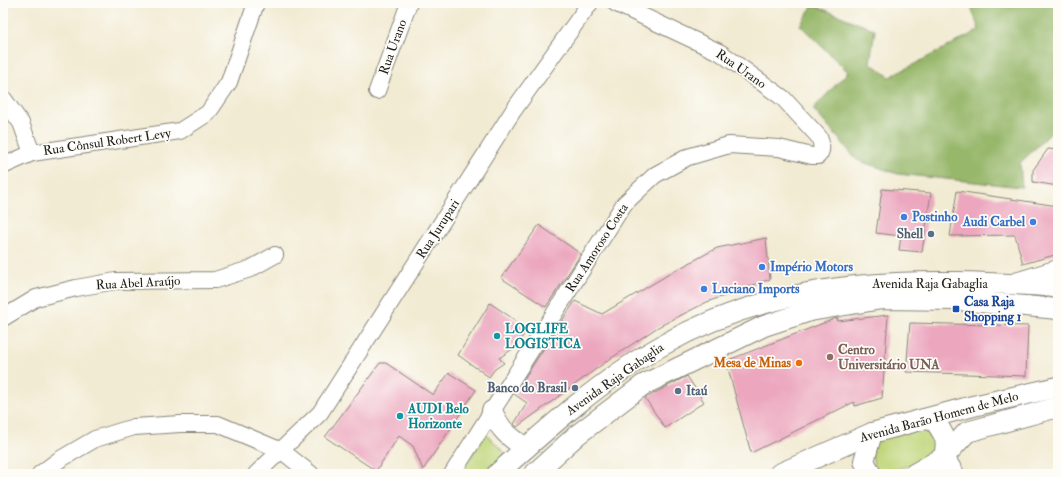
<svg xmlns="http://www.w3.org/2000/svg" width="1061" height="477" font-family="'IM FELL Double Pica',serif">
<rect width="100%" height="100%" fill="#fdfcf7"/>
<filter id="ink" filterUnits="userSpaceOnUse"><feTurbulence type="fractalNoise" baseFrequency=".025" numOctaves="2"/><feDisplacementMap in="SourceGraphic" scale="8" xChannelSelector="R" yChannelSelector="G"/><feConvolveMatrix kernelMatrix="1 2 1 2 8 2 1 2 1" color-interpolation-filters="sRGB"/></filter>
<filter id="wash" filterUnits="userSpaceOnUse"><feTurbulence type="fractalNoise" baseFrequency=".012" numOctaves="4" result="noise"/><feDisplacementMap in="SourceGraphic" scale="16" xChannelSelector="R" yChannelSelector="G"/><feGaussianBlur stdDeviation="0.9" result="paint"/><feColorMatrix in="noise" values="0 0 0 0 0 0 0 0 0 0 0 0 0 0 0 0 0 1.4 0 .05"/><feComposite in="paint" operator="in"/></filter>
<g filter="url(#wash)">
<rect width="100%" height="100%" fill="#f2ebd3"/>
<g fill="#bfd67a" stroke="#6e794b">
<path d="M925 428 933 429 940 449C925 459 891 477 874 469L872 448 880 438Z"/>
<path d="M486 434 506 454 484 474H459Z"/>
</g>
<path fill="#97b76a" stroke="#5a6a43" d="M970 3H1058V133L1052 132 1020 163 1022 187 898 174 857 160 813 109 848 72 800 25 813 5 875 30 870 63 890 77 979 30Z"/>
<g id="blocks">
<g fill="#eca7bf">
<path d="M1048 149 1058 150V186L1033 182V170Z"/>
<path d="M882 189 931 193 922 252 899 250 901 236 876 233Z"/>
<path d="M957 191 1058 206V254L1023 264 1015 235 950 236Z"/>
<path d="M539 225 581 254 546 307 501 278Z"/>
<path d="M766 238 770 279 707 302 658 327 607 361 517 427 514 424 527 403 514 394 575 301 602 314 671 273 717 248Z"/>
<path d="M490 303 528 329 514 348 499 358 504 363 495 369 489 377 458 355Z"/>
<path d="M888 315 882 398 855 406 854 402 751 453 726 361 834 319 837 318 838 321Z"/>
<path d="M910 323 1028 326 1026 376 906 372Z"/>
<path d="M380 363H386L433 395 449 373 476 390 423 470 413 446 399 436 376 471 325 437Z"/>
<path d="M687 376 704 402 665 428 645 398Z"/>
</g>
</g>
</g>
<g filter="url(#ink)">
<use href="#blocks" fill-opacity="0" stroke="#878478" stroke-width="1"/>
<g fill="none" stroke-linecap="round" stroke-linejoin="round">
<g stroke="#878478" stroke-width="18">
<g id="minor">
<path d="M377 91 409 3"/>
<path d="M3 98 21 123 32 153"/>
<path d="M3 166 32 153 180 131 208 113 229 82 256 3"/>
<path d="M1012 282 1058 268"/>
<path d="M3 318 36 298 76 288 116 281 215 280 250 269 275 255"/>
<path d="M40 474 59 460 95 439 134 427 180 424H218L282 451 311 474"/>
<path d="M256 474 320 413 513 111 590 3"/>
<path d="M452 474 624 204 655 175 688 157 729 145 779 148 812 156H818C823 150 822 144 819 137L783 98 721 53 615 3"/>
</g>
</g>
<g stroke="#878478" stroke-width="22">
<g id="major">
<path d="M492 411C500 430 509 437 526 448"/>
<path d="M924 419 935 421C945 437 948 438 944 457"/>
<path d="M944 457 954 474"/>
<path d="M497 474C549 427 602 379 663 345 787 275 921 277 1058 287"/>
<path d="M534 474 577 435 643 385 764 326 810 311 882 299 958 300 1058 309"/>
<path d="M779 474 872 433 973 406 1058 387"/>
<path d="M871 474 864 461 872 433"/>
<path d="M914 474 944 457 967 432 1058 407"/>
</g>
</g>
<use href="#minor" stroke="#fff" stroke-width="16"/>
<use href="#major" stroke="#fff" stroke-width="20"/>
</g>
</g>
<g fill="#3f7fe0" stroke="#fdfcf7" stroke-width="1.5">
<circle cx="904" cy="217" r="4"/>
<circle cx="1033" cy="222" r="4"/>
<circle cx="762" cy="267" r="4"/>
<circle cx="704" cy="289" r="4"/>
</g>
<g fill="#5c6f8a" stroke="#fdfcf7" stroke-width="1.5">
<circle cx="931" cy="234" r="4"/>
<circle cx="575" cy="388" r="4"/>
<circle cx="678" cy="391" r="4"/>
</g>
<rect fill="#1a4fb4" stroke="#fdfcf7" stroke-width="1.5" x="952" y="305" width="8" height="8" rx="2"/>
<g fill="#0f9aa8" stroke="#fdfcf7" stroke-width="1.5">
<circle cx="497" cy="336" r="4"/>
<circle cx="400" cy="416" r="4"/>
</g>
<circle fill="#8d6e63" stroke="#fdfcf7" stroke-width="1.5" cx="830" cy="357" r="4"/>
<circle fill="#e8710a" stroke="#fdfcf7" stroke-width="1.5" cx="799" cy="363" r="4"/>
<g text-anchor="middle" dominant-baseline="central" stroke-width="3.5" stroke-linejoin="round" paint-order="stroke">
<g font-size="13" fill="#1c1c1c" stroke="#fdfcf7">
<text transform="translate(393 47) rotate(-70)">Rua Urano</text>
<text transform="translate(741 69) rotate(35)">Rua Urano</text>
<text transform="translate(107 142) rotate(-8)">Rua Cônsul Robert Levy</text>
<text transform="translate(438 229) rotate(-57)">Rua Jurupari</text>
<text transform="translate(597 248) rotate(-57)">Rua Amoroso Costa</text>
<text transform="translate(138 283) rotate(-3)">Rua Abel Araújo</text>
<text x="930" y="284">Avenida Raja Gabaglia</text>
<text transform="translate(615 379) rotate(-35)">Avenida Raja Gabaglia</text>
<text transform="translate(939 417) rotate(-15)">Avenida Barão Homem de Melo</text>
</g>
<g font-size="13" font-weight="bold" fill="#366cbe" stroke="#fdfcf7" text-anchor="start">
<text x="912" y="217">Postinho</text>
<text x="1025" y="222" text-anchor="end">Audi Carbel</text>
<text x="770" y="267">Império Motors</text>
<text x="712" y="289">Luciano Imports</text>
</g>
<g font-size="13" font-weight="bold" fill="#4e5e75" stroke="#fdfcf7" text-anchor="end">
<text x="923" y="234">Shell</text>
<text x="567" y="388">Banco do Brasil</text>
<text x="686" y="391" text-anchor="start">Itaú</text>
</g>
<g font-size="13" font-weight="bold" fill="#164399" stroke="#fdfcf7" text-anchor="start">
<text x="964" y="302">Casa Raja<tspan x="964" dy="15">Shopping 1</tspan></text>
</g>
<g font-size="13" font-weight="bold" fill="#0d838f" stroke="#fdfcf7" text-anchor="start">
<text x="505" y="329">LOGLIFE<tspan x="505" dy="15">LOGISTICA</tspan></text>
<text x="408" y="409">AUDI Belo<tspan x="408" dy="15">Horizonte</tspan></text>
</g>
<g font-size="13" font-weight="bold" fill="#785e54" stroke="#fdfcf7" text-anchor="start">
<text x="838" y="350">Centro<tspan x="838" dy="15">Universitário UNA</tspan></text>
</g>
<g font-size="13" font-weight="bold" fill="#c56008" stroke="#fdfcf7" text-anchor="end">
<text x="791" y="363">Mesa de Minas</text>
</g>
</g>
<rect width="1061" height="477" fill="none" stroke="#fdfcf7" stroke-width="16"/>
</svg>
